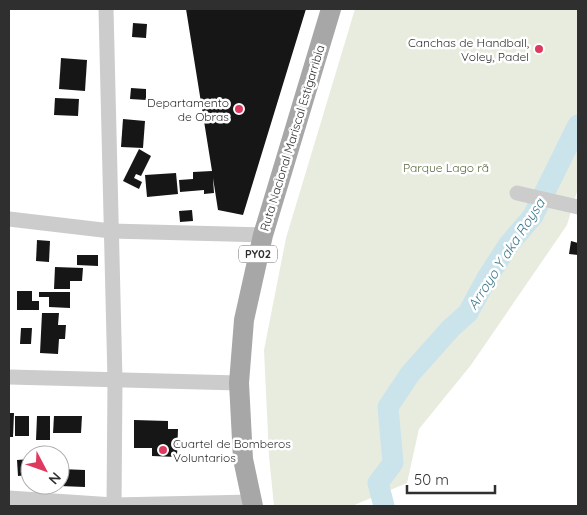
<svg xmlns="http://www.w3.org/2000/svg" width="587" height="515" font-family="Quicksand,sans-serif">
<rect width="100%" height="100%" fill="#fff"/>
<path fill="#e8ecde" d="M355 9H578V188L567 225 471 365 419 429 407 483 352 506H274L269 456 264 350 286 238Z"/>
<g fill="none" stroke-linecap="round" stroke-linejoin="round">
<path stroke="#cbe4eb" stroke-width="21" d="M384 506 378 483 393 463 388 407 410 374 451 328 468 313 487 278 509 244 533 216 578 125"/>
</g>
<g fill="#161616">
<path d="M186 9H306L243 215 218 210 213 178 214 193 204 194V190L180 192 179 180 193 179V172L212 171Z"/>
<path d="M133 23 147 24 146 38 132 37Z"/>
<path d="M61 58 87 60 85 91 59 89Z"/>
<path d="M131 88 146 89V100L130 99Z"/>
<path d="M55 98 79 99 78 116 54 115Z"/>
<path d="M123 119 145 121 143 148 121 147Z"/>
<path d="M139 149 151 156 141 176 136 174 134 178 142 182 139 189 123 181Z"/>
<path d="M176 173 178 194 147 197 145 175Z"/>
<path d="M192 210 193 221 180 222 179 211Z"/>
<path d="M37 240 50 241 49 262 36 261Z"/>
<path d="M571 241 578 243V255L569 254Z"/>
<path d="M77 255H98V266L77 265Z"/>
<path d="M55 267 83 268 82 281H70V289H54Z"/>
<path d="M17 291H32V301H39V310H17Z"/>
<path d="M39 292H70V308L49 307V297H39Z"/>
<path d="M42 313H59L58 325H66L65 339H59L58 354 40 353Z"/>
<path d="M21 328H32L31 344H20Z"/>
<path d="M9 413H14L13 437H9Z"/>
<rect x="15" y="416" width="14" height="20"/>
<path d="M37 416H50V440H36Z"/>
<path d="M54 416H82L81 433H53Z"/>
<path d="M134 420 168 421V429H178L177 457 152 456V448H134Z"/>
<path d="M30 459V475L18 476 17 460Z"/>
<path d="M60 469 85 470V487L60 486Z"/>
</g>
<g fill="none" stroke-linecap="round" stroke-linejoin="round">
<g stroke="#ccc" stroke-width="15">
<path d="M106 9 115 380 114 506"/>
<path d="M517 193 578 207"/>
<path d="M9 219 111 231 263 235"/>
<path d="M9 377 239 383"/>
<path d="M9 498 114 505 252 502"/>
</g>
<path stroke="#a7a7a7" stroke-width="20" d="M253 506 243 459 239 383 244 320 263 235 331 9"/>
</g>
<g fill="#de3a60" stroke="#fff" stroke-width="2">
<circle cx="539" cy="49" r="5"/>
<circle cx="239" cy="109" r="5"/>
<circle cx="163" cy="450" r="5"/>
</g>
<g text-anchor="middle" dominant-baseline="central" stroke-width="5" stroke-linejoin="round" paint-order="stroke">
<rect fill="#fff" stroke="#6d6d6d" stroke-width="1" x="239" y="245.5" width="38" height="17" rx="4"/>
<g font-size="11" font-weight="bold" fill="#2f2f2f">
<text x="258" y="254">PY02</text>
</g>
<g font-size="12" fill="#2f2f2f" stroke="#fff" text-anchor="end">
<text x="529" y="42">Canchas de Handball,<tspan x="529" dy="14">Voley, Padel</tspan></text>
<text x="229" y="102">Departamento<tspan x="229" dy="14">de Obras</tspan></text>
<text x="173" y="443" text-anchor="start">Cuartel de Bomberos<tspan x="173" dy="14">Voluntarios</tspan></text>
</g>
<g font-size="12" fill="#2f2f2f" stroke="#fff">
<text transform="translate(292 138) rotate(-73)">Ruta Nacional Mariscal Estigarribia</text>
</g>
<g font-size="12" fill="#5a6a3e" stroke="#fff">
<text x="446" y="167">Parque Lago rã</text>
</g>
<g font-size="14" font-style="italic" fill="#407d8f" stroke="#fff">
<text transform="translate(506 254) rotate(-57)">Arroyo Y aka Roysa</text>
</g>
</g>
<rect width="587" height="515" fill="none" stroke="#2f2f2f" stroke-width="20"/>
<g transform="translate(45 470) rotate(131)"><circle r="24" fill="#ffffff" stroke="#acacac"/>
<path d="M0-4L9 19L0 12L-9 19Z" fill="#de3a60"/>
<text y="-8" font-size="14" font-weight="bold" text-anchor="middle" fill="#2f2f2f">N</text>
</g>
<path d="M407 485v8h88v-8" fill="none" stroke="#2f2f2f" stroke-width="2.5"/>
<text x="414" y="485" font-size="15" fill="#2f2f2f" stroke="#ffffff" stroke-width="4" paint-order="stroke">50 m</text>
</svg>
